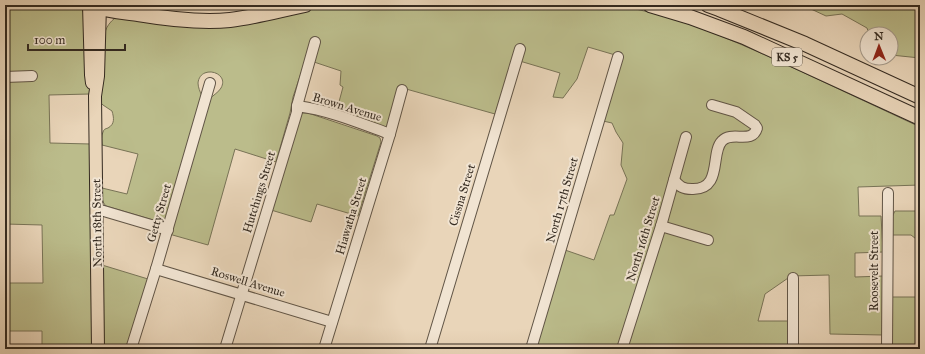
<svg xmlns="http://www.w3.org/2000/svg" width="925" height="354" font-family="'IM FELL Great Primer',serif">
<rect width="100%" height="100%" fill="#e9d5b9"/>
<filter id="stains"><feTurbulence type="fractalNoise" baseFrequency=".005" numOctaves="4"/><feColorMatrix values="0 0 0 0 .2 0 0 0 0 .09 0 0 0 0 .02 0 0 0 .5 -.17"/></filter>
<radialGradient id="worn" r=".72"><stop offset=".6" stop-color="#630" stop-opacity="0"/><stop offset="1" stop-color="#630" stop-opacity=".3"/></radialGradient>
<g fill="#bbbc8b" stroke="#787356">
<path d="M5 5H72L82 9 85 16 88 72 90 94 49 95 50 143 91 144 92 349H42V331H5V283H43L42 225 5 224Z"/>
<path d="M323 5H614C679 15 739 43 798 70 839 89 879 108 920 127V185L858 187 859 216H881L883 252 855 253V277L883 276V335L830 334 829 275 791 276 765 294 758 321H789V349H534L565 250 594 260 610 215H614L627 179 621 165 623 143 616 132 612 123 603 121 622 57 588 47 577 79 563 98 553 97 560 73 513 59 495 114 399 87 387 126 384 127 336 113 343 87 340 85 341 71 314 62 319 41 313 37 293 97 290 113 276 162 235 149 208 245 169 234 210 99C213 95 219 92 221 88 230 72 200 64 198 83 198 87 200 92 202 96L166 218C161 222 158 221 153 220L106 206C101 201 102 195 102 188L127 194 138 154 102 145C102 141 101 136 103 132 104 129 105 129 108 128 115 124 114 118 112 111L103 105 100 102V90L105 32C107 26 110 22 115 18L254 20Z"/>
<path d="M786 5H920V58L891 55V34H869L867 28 842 14 826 16 811 9H790Z"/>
<path d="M303 113H308L377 136 380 138 381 142 358 216 317 204 311 222 271 210 299 115Z"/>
<path d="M895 211H920V242L911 235H891L892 217Z"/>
<path d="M102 265 148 279 127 349H103Z"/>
<rect x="891" y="297" width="29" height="52"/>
</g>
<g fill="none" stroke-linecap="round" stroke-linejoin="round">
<g stroke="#615546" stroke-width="12">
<g id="minor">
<path d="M5 77 32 76"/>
<path d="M297 106C329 110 360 123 390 134"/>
<path d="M674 180C680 187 683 189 692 189 723 190 710 153 722 141 732 130 752 145 757 128L755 125 736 112 712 105"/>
<path d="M97 209 168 230"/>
<path d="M661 226 708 240"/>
<path d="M156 269 332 322"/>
<path d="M131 349 156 269 210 83"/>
<path d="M225 349 297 112V106L315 42"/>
<path d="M324 349 390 134 402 90"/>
<path d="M430 349 520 49"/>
<path d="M531 349 618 57"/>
<path d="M622 349 661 226 686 137"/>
<path d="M793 349V278"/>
<path d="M887 349 888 193"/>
</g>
</g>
<g stroke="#342a20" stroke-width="14">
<g id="major">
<path d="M89 5 91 75 92 83"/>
<path d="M98 349 95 96 98 76 100 5"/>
</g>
</g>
<g stroke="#342a20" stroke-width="16">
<g id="highway">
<path d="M91 5C106 11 122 12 138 14 168 19 200 23 230 20 255 17 280 10 305 5"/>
<path d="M650 5 690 17 744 37 920 118"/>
<path d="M708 5 719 9 805 44 920 97"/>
</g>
</g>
<use href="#minor" stroke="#f1e4d2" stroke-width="10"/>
<use href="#major" stroke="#e9d5b9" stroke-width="12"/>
<use href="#highway" stroke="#e9d5b9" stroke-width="14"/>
</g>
<g text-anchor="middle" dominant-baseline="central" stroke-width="4" stroke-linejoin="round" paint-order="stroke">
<rect fill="#f1e4d2" stroke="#6d6255" stroke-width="1" x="772" y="48" width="30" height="18" rx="3"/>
<g font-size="11" font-weight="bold" fill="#342a20">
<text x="787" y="57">KS 5</text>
</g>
<g font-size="12" fill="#342a20" stroke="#f1e4d2">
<text transform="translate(347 107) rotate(17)">Brown Avenue</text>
<text transform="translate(259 192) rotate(-73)">Hutchings Street</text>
<text transform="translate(462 195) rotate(-73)">Cissna Street</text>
<text transform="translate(562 200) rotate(-74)">North 17th Street</text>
<text transform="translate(159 213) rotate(-74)">Getty Street</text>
<text transform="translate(351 216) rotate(-73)">Hiawatha Street</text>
<text transform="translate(97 223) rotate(-91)">North 18th Street</text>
<text transform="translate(643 239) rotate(-73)">North 16th Street</text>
<text transform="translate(874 271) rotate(-90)">Roosevelt Street</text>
<text transform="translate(248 282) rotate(17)">Roswell Avenue</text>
</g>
</g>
<rect width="925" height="354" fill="none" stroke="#e9d5b9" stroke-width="20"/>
<rect x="6" y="6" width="913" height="342" fill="none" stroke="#342a20" stroke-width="2"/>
<rect x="10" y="10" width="905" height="334" fill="none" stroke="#342a20"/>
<g transform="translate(879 46) rotate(359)"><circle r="19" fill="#f1e4d2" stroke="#a59a8b"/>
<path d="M0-3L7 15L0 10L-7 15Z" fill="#8f2418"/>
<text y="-6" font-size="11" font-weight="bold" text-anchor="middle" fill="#342a20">N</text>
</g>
<path d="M28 44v6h97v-6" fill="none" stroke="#342a20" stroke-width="2"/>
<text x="34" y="44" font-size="12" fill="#342a20" stroke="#f1e4d2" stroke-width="3" paint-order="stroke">100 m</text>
<rect width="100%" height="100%" filter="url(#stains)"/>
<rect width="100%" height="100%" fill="url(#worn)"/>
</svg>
